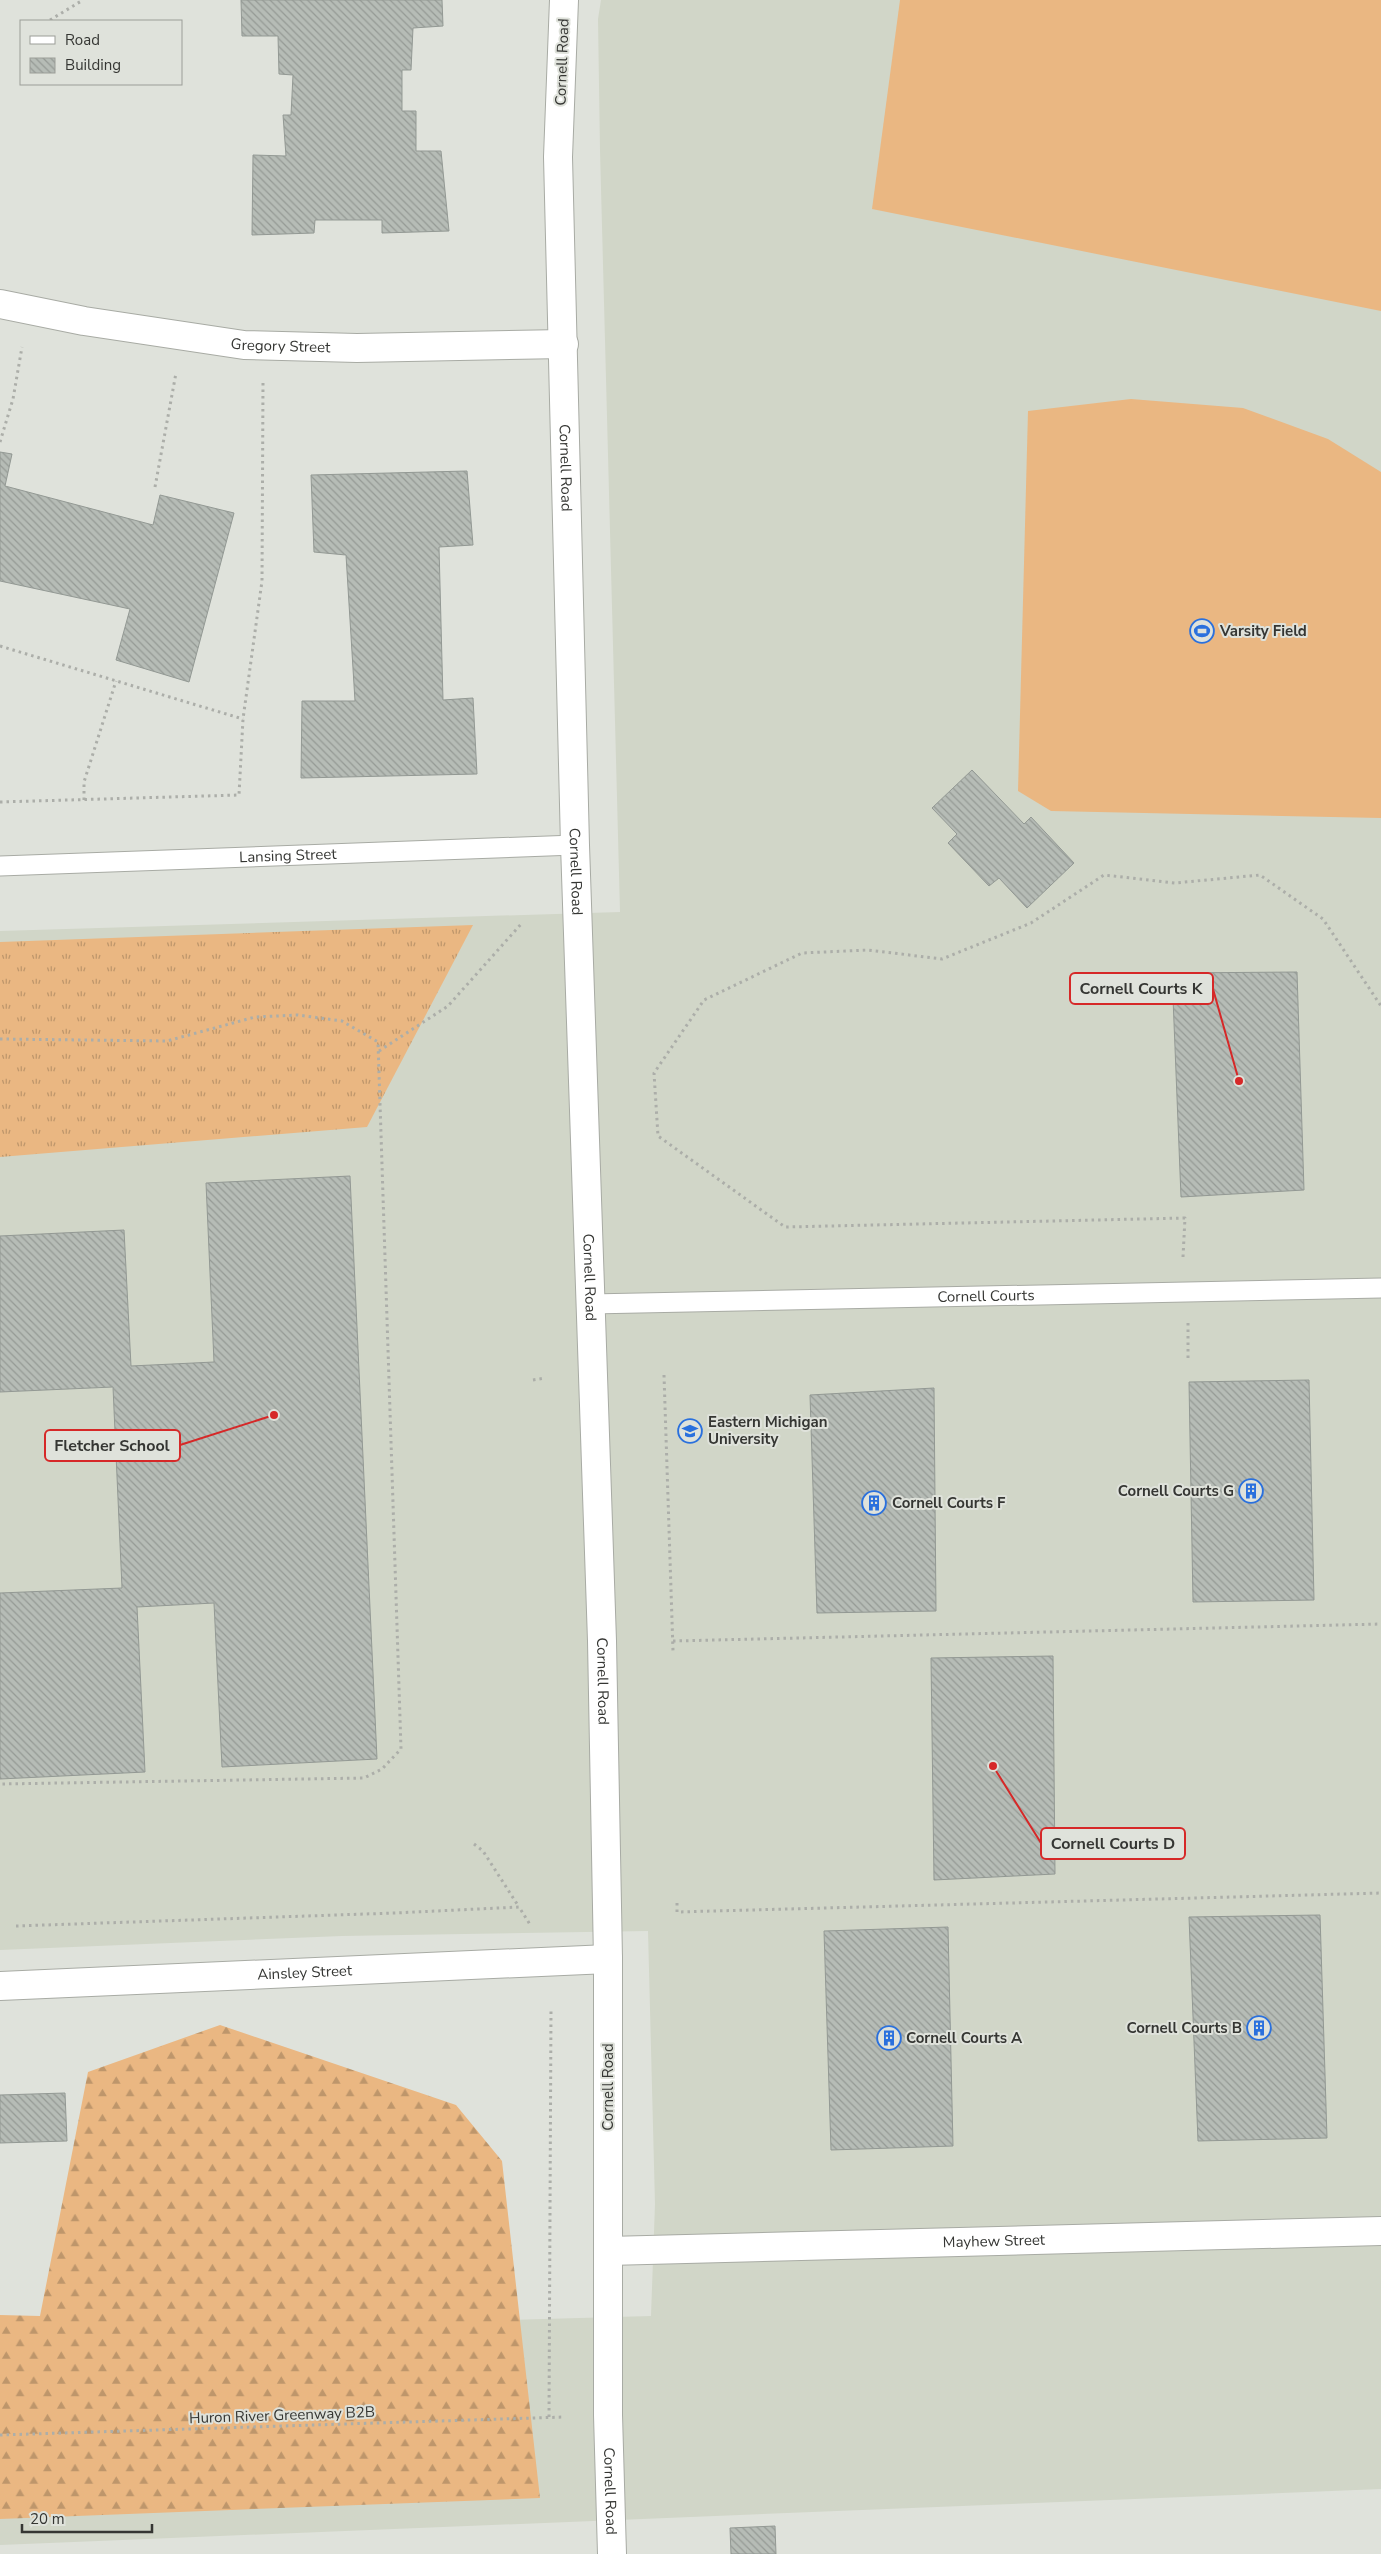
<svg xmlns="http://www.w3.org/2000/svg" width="1381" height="2554" font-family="'Nunito Sans',sans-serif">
<defs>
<pattern id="grass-tufts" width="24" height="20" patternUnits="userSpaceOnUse" patternTransform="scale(1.25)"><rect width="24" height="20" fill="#eab782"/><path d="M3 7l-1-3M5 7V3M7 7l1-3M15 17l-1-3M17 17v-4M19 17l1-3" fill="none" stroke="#be966b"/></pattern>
<pattern id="forest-firs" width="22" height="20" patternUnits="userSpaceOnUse" patternTransform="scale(1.25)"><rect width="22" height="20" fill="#eab782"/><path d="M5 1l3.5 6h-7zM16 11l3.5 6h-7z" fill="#be966b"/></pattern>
<pattern id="building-back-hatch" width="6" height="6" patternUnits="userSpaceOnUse" patternTransform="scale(1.25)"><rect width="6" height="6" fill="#b6bcb6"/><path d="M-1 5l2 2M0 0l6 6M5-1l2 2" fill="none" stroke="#959a95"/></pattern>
</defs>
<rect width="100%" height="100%" fill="#dfe2db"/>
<path fill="#d1d6c8" d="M601 0H1381V2489L0 2545V2334L651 2316 655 2204 648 1931 342 1936 0 1950V931L620 912 600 150 598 19Z"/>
<path fill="url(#grass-tufts)" d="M473 925 367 1127 0 1157V942Z"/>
<path fill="url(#forest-firs)" d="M220 2025 456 2105 502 2161 540 2498 0 2519V2315L40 2316 88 2072Z"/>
<g fill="#eab782">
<path d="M900 0H1381V311L872 209Z"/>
<path d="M1131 399 1243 408 1328 439 1381 472V818L1051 811 1018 791 1028 411Z"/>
</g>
<g fill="url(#building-back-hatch)" stroke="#939994">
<path d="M241 0H442L443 26 413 28 411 70H402V111H416V151H441L449 231 382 233V220H315L314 233 252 235 253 155 286 156 283 115H291L293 75 279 74 278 36H242Z"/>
<path d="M0 452 12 454 5 486 153 525 160 495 234 513 189 682 116 660 130 609 0 581Z"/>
<path d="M467 471 473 545 439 547 443 700 473 698 477 774 301 778 302 701H355L346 555 314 552 311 475Z"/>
<path d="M972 770 1024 824 1031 817 1074 863 1027 908 999 878 989 886 948 843 957 834 932 808Z"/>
<path d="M1297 972 1304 1190 1181 1197 1172 973Z"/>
<path d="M350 1176 377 1759 222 1767 214 1603 137 1607 145 1772 0 1779V1593L122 1588 113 1387 0 1392V1236L124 1230 131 1366 214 1362 206 1183Z"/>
<path d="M1309 1380 1314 1600 1193 1602 1189 1382Z"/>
<path d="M934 1388 936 1611 817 1613 810 1395Z"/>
<path d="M1053 1656 1055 1874 934 1880 931 1658Z"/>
<path d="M1320 1915 1327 2138 1198 2141 1189 1917Z"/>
<path d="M948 1927 953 2146 831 2150 824 1931Z"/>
<path d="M65 2093 67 2141 0 2143V2095Z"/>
<path d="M775 2526 776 2554H731L730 2528Z"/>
</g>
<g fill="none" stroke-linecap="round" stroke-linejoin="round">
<g stroke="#a8aba4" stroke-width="21">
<g id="lane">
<path id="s1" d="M0 866 575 845"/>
<path id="s2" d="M590 1304 1381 1288"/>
</g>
</g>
<g stroke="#a8aba4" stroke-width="30">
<g id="street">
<path id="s3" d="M0 304 84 321 244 345 357 348 564 344"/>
<path id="s4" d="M0 1986 608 1959"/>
<path id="s5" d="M608 2251 1381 2231"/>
</g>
</g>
<g stroke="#a8aba4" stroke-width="30">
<g id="secondary">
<path id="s6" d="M564 0 558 157 575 845 602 1641 608 1959V2415L612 2554"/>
</g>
</g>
<g stroke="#acaea9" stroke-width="3" stroke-dasharray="2.5 4" stroke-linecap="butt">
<path d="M50 20 83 0"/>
<path d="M0 442 13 399 22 347"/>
<path d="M155 487 176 373"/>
<path d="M0 646 243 719"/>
<path d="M84 800V782L116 681"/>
<path d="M0 802 239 795 243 719 262 581 263 382"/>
<path d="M0 1039 167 1041 255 1017 298 1015 342 1021 378 1042 401 1749 382 1769 364 1778 0 1784"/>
<path d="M379 1051 448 1006 522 923"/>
<path d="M1183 1257 1185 1218 785 1227 658 1136 654 1073 704 1000 802 953 868 950 942 959 1031 923 1104 875 1175 883 1260 875 1323 919 1381 1006"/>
<path d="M1188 1323V1360"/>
<path d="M664 1375 673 1651"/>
<path d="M533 1380 545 1378"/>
<path d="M673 1641 1381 1624"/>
<path d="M474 1844 483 1851 519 1907"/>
<path d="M677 1903V1912L1381 1893"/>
<path d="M16 1926 394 1913 519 1907 531 1926"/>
<path d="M549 2417 551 2008"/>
<path d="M0 2435 565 2417"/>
</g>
<use href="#lane" stroke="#fff" stroke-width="19"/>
<use href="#street" stroke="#fff" stroke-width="28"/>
<use href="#secondary" stroke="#fff" stroke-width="28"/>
</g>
<defs>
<g id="stadium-ring" transform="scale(1.25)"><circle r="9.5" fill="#dfe2db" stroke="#2a70dd" stroke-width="1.5"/><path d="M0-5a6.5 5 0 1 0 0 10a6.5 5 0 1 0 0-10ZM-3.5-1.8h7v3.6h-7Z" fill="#2a70dd"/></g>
<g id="university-ring" transform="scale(1.25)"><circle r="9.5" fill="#dfe2db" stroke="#2a70dd" stroke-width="1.5"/><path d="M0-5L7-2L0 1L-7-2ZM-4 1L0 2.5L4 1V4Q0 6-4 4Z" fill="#2a70dd"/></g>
<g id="building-ring" transform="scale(1.25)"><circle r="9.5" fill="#dfe2db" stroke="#2a70dd" stroke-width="1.5"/><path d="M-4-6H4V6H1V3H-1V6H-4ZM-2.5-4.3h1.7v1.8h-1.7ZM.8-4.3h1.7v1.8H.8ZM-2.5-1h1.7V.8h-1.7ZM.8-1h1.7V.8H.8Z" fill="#2a70dd"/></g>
</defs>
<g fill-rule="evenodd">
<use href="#stadium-ring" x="1202" y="631"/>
<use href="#university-ring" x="690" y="1431"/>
<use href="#building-ring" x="1251" y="1491"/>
<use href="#building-ring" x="874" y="1503"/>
<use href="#building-ring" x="1259" y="2028"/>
<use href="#building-ring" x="889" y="2038"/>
</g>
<g text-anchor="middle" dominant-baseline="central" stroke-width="4" stroke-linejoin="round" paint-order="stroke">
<g font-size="15" fill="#353633" stroke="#dfe2db">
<text transform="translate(562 62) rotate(-88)">Cornell Road</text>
<text stroke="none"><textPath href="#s3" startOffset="284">Gregory Street</textPath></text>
<text stroke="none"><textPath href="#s6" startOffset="468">Cornell Road</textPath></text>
<text stroke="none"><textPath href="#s1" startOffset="288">Lansing Street</textPath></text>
<text stroke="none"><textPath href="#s6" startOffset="872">Cornell Road</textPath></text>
<text stroke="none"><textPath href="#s6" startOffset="1278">Cornell Road</textPath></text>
<text stroke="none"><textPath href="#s2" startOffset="396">Cornell Courts</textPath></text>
<text stroke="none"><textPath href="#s6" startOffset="1682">Cornell Road</textPath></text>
<text stroke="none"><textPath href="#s4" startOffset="305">Ainsley Street</textPath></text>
<text transform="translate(608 2087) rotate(-90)">Cornell Road</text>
<text stroke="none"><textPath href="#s5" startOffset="386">Mayhew Street</textPath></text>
<text transform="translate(282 2415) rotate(-2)">Huron River Greenway B2B</text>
<text stroke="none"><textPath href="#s6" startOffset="2492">Cornell Road</textPath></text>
</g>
<g font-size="15" font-weight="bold" fill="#353633" stroke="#dfe2db" text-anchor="start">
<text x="1220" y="631">Varsity Field</text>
<text x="708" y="1422">Eastern Michigan<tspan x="708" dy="17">University</tspan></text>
<text x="1234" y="1491" text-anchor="end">Cornell Courts G</text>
<text x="892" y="1503">Cornell Courts F</text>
<text x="1242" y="2028" text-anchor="end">Cornell Courts B</text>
<text x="906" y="2038">Cornell Courts A</text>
</g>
</g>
<path fill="none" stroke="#d62828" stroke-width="2" d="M1239 1081L1213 989M274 1415L180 1445M993 1766L1041 1843"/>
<g fill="#d62828" stroke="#dfe2db" stroke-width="2">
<circle cx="1239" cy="1081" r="5"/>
<circle cx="274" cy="1415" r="5"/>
<circle cx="993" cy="1766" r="5"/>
</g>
<g fill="#dfe2db" stroke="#d62828" stroke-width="2">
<rect x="1070" y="973" width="143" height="31" rx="5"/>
<rect x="45" y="1430" width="135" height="31" rx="5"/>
<rect x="1041" y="1828" width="144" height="31" rx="5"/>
</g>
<g font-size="16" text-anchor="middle" font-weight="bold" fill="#353633">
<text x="1141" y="994">Cornell Courts K</text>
<text x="112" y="1451">Fletcher School</text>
<text x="1113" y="1849">Cornell Courts D</text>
</g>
<rect x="20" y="20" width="162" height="65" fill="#dfe2db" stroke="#9b9d98"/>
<rect x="30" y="36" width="25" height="8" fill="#ffffff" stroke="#9b9d98"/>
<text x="65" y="45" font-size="15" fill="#353633">Road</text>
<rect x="30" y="58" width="25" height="15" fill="url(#building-back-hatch)" stroke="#9b9d98"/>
<text x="65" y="70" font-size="15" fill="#353633">Building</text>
<path d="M22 2524v8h130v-8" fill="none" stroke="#353633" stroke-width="2.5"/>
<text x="30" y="2524" font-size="15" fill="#353633" stroke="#dfe2db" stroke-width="4" paint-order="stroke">20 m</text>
</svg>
